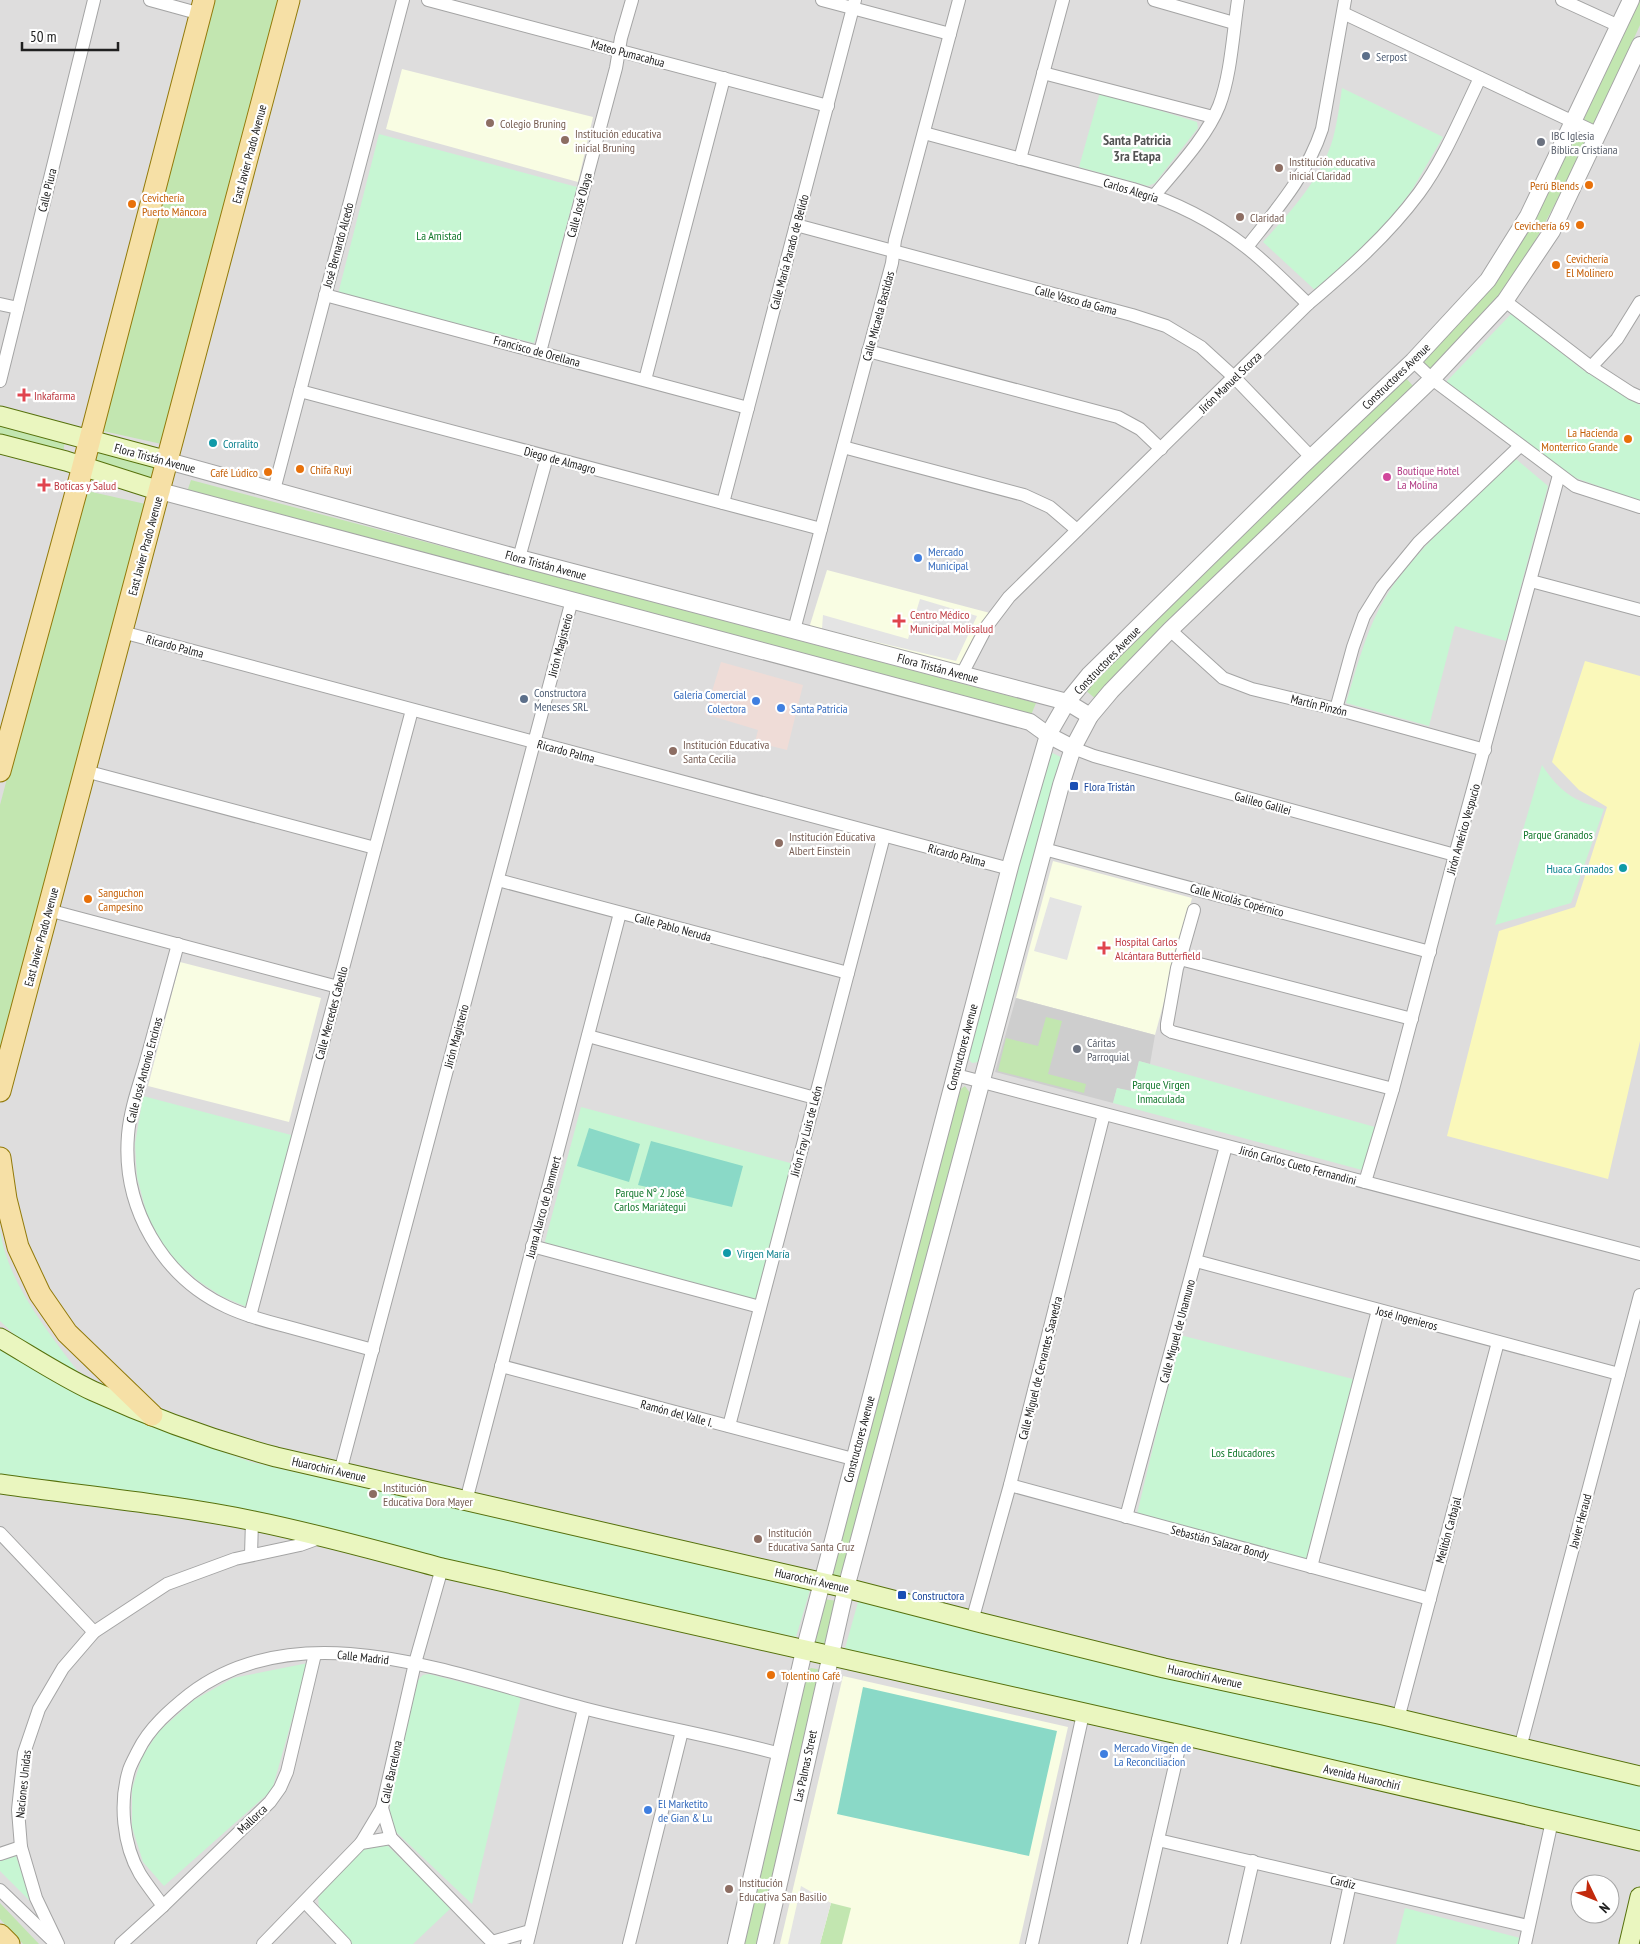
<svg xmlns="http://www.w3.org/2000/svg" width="1640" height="1944" font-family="'PT Sans Narrow',sans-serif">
<rect width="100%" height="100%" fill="#f0eee7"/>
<path fill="#dedddd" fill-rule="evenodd" d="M0 0H1640V1944H0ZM1580 1884H1610V1914H1580Z"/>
<path fill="#efdcd7" d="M721 662 803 685 787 750 755 742 758 730 705 714Z"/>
<g fill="#f9fde3">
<path d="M402 69 593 117 578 182 386 129Z"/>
<path d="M827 570 990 613 960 670 809 628Z"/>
<path d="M1053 861 1192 898 1155 1035 1016 998Z"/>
<path d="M180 962 321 998 289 1122 148 1086Z"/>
<path d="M843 1676 1068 1727 1019 1944H780Z"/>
</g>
<path fill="#cecece" d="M1016 998 1155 1035 1150 1064 1139 1061 1131 1092 1117 1088 1113 1103 995 1072Z"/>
<g fill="#c2e6b0">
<path d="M214 0H278L166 445 103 431Z"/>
<path d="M1636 0H1640V25L1594 127 1583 121Z"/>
<path d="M1578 137H1585L1588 143 1527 256 1498 296 1432 368H1428L1423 361 1506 262 1574 139Z"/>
<path d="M1404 376 1414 387 1097 700 1084 689Z"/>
<path d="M0 424 65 441 63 453 0 436Z"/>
<path d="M98 448 158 464 161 485 90 467Z"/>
<path d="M191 480 1036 703 1029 720 186 495Z"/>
<path d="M83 490 150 505 0 1064V805Z"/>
<path d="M1046 1017 1062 1021 1048 1074 1086 1084 1084 1093 998 1071 1006 1038 1038 1046Z"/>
<path d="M965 1086 970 1093 841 1577H830L958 1091Z"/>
<path d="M824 1599 837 1601 826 1652 814 1649Z"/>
<path d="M811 1668 822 1670 758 1944H743L807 1671Z"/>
<path d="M0 1903 39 1944H23L0 1919Z"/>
<path d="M831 1903 851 1908 842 1944H820Z"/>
</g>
<path fill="#faf8ba" d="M1585 661 1640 676V1041L1608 1179 1447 1136 1499 931 1575 907 1607 807 1579 790 1552 762Z"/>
<g fill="#c7f6d3">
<path d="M1342 88 1443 137 1412 190 1388 222 1316 291 1263 242C1292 210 1326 174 1335 130 1338 117 1340 102 1342 88Z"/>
<path d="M1100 92 1197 122 1198 128 1155 183 1148 186 1079 167Z"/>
<path d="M379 134 577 187 534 343 338 294Z"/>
<path d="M1512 313 1583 370 1640 405V501L1573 477 1446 382Z"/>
<path d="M1516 459 1548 486 1506 641 1455 626 1429 726 1346 703C1358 664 1368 622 1392 587 1423 542 1476 497 1516 459Z"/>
<path d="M1050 752 1063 758 979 1062 972 1063 967 1058Z"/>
<path d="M1542 765C1559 791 1573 801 1604 809L1571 903 1495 925Z"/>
<path d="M1139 1061 1375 1127 1362 1170 1113 1103 1117 1088 1132 1091Z"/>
<path d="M143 1096 295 1136 249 1308 221 1296 197 1280 167 1253 147 1215 137 1177 135 1144Z"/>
<path d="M581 1107 794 1164 757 1301 544 1245Z"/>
<path d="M0 1230C8 1284 47 1330 79 1373L36 1352 20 1340 0 1321Z"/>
<path d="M1180 1335 1353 1379 1307 1560 1136 1518Z"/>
<path d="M0 1346 176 1435 251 1462 810 1590 796 1637 170 1503 0 1477Z"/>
<path d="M858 1602 1640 1785V1837L844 1652Z"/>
<path d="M308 1663 272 1790 164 1886 143 1862 132 1827V1789L142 1757 159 1731 194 1700 233 1678Z"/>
<path d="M429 1674 521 1697 472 1904 395 1831 389 1819 392 1785 418 1680 423 1675Z"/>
<path d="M380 1844 388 1846 451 1908 413 1944H352L319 1910 318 1895 362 1847Z"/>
<path d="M16 1856 32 1903 0 1871V1861Z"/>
<path d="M1405 1908 1520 1938 1519 1944H1396Z"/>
</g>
<g fill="#8ad9c7">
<path d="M589 1128 640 1144 629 1182 577 1166Z"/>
<path d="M651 1141 743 1166 732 1207 638 1185Z"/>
<path d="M863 1687 1057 1731 1029 1856 837 1814Z"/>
</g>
<g fill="#e4e4e4">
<path d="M920 599 977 616 956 661 822 629 823 615 908 639Z"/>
<path d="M1050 897 1082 906 1067 960 1034 951Z"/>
<path d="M801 1886 831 1903 820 1944H788Z"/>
</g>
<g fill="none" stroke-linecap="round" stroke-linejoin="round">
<g stroke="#a4a4a4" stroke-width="14">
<g id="minor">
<path d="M150 0 201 14"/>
<path d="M428 0 828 106"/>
<path d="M822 0 950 34"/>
<path d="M1154 0 1234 23"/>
<path d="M1562 0 1619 26"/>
<path d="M1343 13 1599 134"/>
<path d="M1043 73 1213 117"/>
<path d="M924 133 1133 189C1172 201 1213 221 1246 247 1268 264 1288 285 1308 304"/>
<path d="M1020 159 1063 0"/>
<path d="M1154 196C1176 169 1206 138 1219 106 1231 75 1233 33 1238 0"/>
<path d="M796 225 1132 315 1166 326 1201 347 1235 378 1311 457"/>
<path d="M1247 247C1276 210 1307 175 1322 129L1345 0"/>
<path d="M325 295 748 408"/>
<path d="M1505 301 1591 367 1631 393 1640 397"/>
<path d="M0 304 18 308"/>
<path d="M868 351 1118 417 1140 429 1161 449"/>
<path d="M540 352 616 68 621 38 632 0"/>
<path d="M1413 361 1432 379 1575 486 1640 507"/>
<path d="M1591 367 1617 339 1640 302"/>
<path d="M645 380 724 78"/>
<path d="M0 381 94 0"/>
<path d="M300 391 821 529"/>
<path d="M843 447 1024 495 1050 507 1077 530"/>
<path d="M274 490 403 0"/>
<path d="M723 503 855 0"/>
<path d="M519 558 547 457"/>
<path d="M1531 581 1640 610"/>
<path d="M794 630 892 263 895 240 959 0"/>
<path d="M1170 630 1223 678 1252 689 1336 709 1485 750"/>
<path d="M122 632 1010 869"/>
<path d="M962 674 987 626 1009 597 1308 304C1348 270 1387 236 1419 193 1444 159 1461 117 1480 78"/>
<path d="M1336 709 1353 647 1364 616 1382 587 1419 542 1520 446"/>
<path d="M1073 748 1094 756 1455 855"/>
<path d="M85 771 375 848"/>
<path d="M1044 849 1430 952"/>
<path d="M498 880 848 973"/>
<path d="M48 910 338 987"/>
<path d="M178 944C167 984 156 1025 145 1065 138 1088 130 1111 128 1135 122 1207 162 1277 227 1307 246 1316 265 1321 285 1326 314 1334 343 1342 373 1350"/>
<path d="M1180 959 1194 910"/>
<path d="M588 1036 815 1098"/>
<path d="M956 1075 1640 1254"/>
<path d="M1393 1089 1172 1032 1167 1029V1024L1177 968 1180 959 1412 1019"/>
<path d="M1365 1182 1393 1089 1455 855 1559 475"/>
<path d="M532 1246 760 1307"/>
<path d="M1196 1261 1619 1374"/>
<path d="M250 1316 412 710"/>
<path d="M501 1366 853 1459"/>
<path d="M729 1426 884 836"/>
<path d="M340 1472 572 600"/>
<path d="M1010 1485 1430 1599"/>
<path d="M466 1501 620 913"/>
<path d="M1126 1517 1226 1146"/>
<path d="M0 1533 94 1632"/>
<path d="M251 1555 252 1521"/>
<path d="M1311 1567 1378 1310"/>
<path d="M442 1568 415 1663 382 1808 391 1838 494 1944"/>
<path d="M972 1621 1010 1485 1104 1114"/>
<path d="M1398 1719 1498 1342"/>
<path d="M1520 1748 1640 1295"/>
<path d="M1158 1840 1528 1926"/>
<path d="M361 1843 382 1808"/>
<path d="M0 1854 21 1847"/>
<path d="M0 1890 53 1941"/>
<path d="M305 1902 345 1944"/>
<path d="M163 1906C155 1895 147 1885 140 1874 123 1845 119 1803 129 1770 131 1764 135 1757 138 1751 149 1728 170 1710 190 1694 302 1609 463 1678 583 1708 648 1725 715 1736 780 1754"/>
<path d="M492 1942 530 1931"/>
<path d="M58 1944 36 1898 21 1847 18 1810 24 1753 39 1709 63 1668 94 1632 167 1584 235 1559 300 1545 322 1537"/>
<path d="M121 1944 163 1906 270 1802 280 1788 287 1772 315 1654"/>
<path d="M263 1944 361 1843 391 1838"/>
<path d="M527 1944 584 1709"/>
<path d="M629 1944 682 1731"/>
<path d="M1032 1944 1083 1714"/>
<path d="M1134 1944 1182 1735"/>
<path d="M1234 1944 1253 1861"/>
<path d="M1337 1944 1350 1884"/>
<path d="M1525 1944 1552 1821"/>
</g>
</g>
<g stroke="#a4a4a4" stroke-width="18">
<g id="tertiary">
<path d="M168 461 519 558 1067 702 1090 716"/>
<path d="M160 491 1030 722 1048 735 1073 748"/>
<path d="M736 1944 804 1651 1011 863 1048 735 1067 702 1089 675 1301 467 1413 361 1488 280 1528 216 1631 0"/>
<path d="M765 1944 793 1823 846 1588 1061 785 1073 748 1090 716 1111 691 1170 630 1432 379 1505 301 1552 231 1640 45"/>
</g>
</g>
<g stroke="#56710c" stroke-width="21">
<g id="secondary">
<path d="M0 416 168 461"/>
<path d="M0 444 66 461 160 491"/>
<path d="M0 1338C31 1356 61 1376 93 1391 152 1418 213 1440 276 1457L846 1588 982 1623 1164 1668 1383 1715 1640 1776"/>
<path d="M0 1484C85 1496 171 1504 254 1521 318 1534 379 1551 442 1568L1182 1735 1640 1841"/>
<path d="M1629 1944 1640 1897"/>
</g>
</g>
<g stroke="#927a0a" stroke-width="23">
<g id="primary">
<path d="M0 771 78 485 204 0"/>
<path d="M0 1091 289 0"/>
<path d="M0 1158 6 1199 18 1247 40 1294 67 1333 152 1415"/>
<path d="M0 1935 9 1944"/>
</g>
</g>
<use href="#minor" stroke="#fff" stroke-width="12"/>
<use href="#tertiary" stroke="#fff" stroke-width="16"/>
<use href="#secondary" stroke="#eaf6bf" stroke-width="19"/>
<use href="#primary" stroke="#f6e0a6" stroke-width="21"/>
</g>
<g fill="#5c6f8a" stroke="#fff" stroke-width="2">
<circle cx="1366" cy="56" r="5"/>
<circle cx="524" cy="699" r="5"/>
</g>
<g fill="#8d6e63" stroke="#fff" stroke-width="2">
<circle cx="490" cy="123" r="5"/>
<circle cx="565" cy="140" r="5"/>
<circle cx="1279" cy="168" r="5"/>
<circle cx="1240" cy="217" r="5"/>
<circle cx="673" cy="751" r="5"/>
<circle cx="779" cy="843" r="5"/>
<circle cx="373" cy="1494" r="5"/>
<circle cx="758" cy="1539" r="5"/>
<circle cx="729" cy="1889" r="5"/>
</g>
<g fill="#6b7280" stroke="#fff" stroke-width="2">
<circle cx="1541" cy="142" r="5"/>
<circle cx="1077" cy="1049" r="5"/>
</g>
<g fill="#e8710a" stroke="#fff" stroke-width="2">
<circle cx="1589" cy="185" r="5"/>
<circle cx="132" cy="204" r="5"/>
<circle cx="1580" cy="225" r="5"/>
<circle cx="1556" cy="265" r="5"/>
<circle cx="1628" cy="439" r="5"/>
<circle cx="300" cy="469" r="5"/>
<circle cx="268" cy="472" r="5"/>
<circle cx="88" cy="899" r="5"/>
<circle cx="771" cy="1675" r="5"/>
</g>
<g fill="#e0444e" stroke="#fff" stroke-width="2">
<path d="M21.5 387.5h5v5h5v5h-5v5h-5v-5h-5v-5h5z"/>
<path d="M41.5 477.5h5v5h5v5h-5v5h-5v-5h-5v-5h5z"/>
<path d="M896.5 613.5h5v5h5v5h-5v5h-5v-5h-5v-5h5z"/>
<path d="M1101.5 940.5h5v5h5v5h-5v5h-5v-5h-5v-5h5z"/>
</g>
<g fill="#0f9aa8" stroke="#fff" stroke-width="2">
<circle cx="213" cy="443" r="5"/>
<circle cx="1623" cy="868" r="5"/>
<circle cx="727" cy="1253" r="5"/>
</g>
<circle fill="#d1479c" stroke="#fff" stroke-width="2" cx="1387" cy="477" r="5"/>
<g fill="#3f7fe0" stroke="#fff" stroke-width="2">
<circle cx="918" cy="558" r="5"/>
<circle cx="756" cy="701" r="5"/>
<circle cx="781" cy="708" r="5"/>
<circle cx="1104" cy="1754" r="5"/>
<circle cx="648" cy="1810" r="5"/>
</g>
<g fill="#1a4fb4" stroke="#fff" stroke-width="2">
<rect x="1069" y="781" width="10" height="10" rx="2.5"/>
<rect x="897" y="1590" width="10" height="10" rx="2.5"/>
</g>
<g text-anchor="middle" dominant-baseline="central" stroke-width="4.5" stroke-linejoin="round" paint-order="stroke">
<g font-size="12" fill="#202020" stroke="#fff">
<text transform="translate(628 53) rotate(15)">Mateo Pumacahua</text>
<text transform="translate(249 154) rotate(-75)">East Javier Prado Avenue</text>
<text transform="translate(47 190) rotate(-76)">Calle Piura</text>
<text transform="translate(1131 190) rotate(17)">Carlos Alegría</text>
<text transform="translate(579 205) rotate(-75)">Calle José Olaya</text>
<text transform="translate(338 245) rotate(-75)">José Bernardo Alcedo</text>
<text transform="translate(789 252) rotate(-75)">Calle María Parado de Belido</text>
<text transform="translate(1076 300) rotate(15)">Calle Vasco da Gama</text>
<text transform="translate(878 316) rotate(-75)">Calle Micaela Bastidas</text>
<text transform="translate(537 351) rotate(15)">Francisco de Orellana</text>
<text transform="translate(1396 376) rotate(-44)">Constructores Avenue</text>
<text transform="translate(1230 382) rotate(-44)">Jirón Manuel Scorza</text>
<text transform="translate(155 458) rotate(15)">Flora Tristán Avenue</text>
<text transform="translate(560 460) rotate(15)">Diego de Almagro</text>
<text transform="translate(145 546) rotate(-75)">East Javier Prado Avenue</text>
<text transform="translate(546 565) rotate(15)">Flora Tristán Avenue</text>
<text transform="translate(560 645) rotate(-75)">Jirón Magisterio</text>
<text transform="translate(175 646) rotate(15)">Ricardo Palma</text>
<text transform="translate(1107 660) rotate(-46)">Constructores Avenue</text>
<text transform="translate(938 668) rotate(15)">Flora Tristán Avenue</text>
<text transform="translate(1319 705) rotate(14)">Martín Pinzón</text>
<text transform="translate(566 751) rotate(15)">Ricardo Palma</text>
<text transform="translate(1263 803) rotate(15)">Galileo Galilei</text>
<text transform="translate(1463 829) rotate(-74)">Jirón Américo Vespucio</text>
<text transform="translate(957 855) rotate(15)">Ricardo Palma</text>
<text transform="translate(1237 900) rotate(15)">Calle Nicolás Copérnico</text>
<text transform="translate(673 927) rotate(15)">Calle Pablo Neruda</text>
<text transform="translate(41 937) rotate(-75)">East Javier Prado Avenue</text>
<text transform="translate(331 1013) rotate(-75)">Calle Mercedes Cabello</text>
<text transform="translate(456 1036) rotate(-75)">Jirón Magisterio</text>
<text transform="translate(962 1047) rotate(-75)">Constructores Avenue</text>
<text transform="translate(144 1070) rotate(-75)">Calle José Antonio Encinas</text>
<text transform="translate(806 1131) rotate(-75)">Jirón Fray Luis de León</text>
<text transform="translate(1298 1165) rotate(15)">Jirón Carlos Cueto Fernandini</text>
<text transform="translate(543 1207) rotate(-75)">Juana Alarco de Dammert</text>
<text transform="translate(1407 1318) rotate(15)">José Ingenieros</text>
<text transform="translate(1177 1331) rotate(-75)">Calle Miguel de Unamuno</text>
<text transform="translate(1040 1368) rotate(-76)">Calle Miguel de Cervantes Saavedra</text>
<text transform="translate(677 1413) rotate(15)">Ramón del Valle I.</text>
<text transform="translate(859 1439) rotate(-75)">Constructores Avenue</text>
<text transform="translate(329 1469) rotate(13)">Huarochirí Avenue</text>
<text transform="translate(1580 1521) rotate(-75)">Javier Heraud</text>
<text transform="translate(1448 1530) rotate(-75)">Melitón Carbajal</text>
<text transform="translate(1220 1542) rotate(15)">Sebastián Salazar Bondy</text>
<text transform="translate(812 1580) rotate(13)">Huarochirí Avenue</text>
<text transform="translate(363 1657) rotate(6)">Calle Madrid</text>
<text transform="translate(1205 1676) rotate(12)">Huarochirí Avenue</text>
<text transform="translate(805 1766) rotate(-78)">Las Palmas Street</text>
<text transform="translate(391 1772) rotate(-78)">Calle Barcelona</text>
<text transform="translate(1362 1777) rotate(13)">Avenida Huarochirí</text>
<text transform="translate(23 1784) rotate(-84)">Naciones Unidas</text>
<text transform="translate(252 1819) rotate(-44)">Mallorca</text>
<text transform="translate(1343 1882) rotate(13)">Cardiz</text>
</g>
<g font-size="12" fill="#4e5e75" stroke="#fff" text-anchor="start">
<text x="1376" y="56">Serpost</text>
<text x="534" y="692">Constructora<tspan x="534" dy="14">Meneses SRL</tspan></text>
</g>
<g font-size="12" fill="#785e54" stroke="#fff" text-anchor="start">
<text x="500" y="123">Colegio Bruning</text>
<text x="575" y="133">Institución educativa<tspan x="575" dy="14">inicial Bruning</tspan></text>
<text x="1289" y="161">Institución educativa<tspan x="1289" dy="14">inicial Claridad</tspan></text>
<text x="1250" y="217">Claridad</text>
<text x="683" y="744">Institución Educativa<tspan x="683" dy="14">Santa Cecilia</tspan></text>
<text x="789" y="836">Institución Educativa<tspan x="789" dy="14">Albert Einstein</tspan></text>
<text x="383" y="1487">Institución<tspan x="383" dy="14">Educativa Dora Mayer</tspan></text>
<text x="768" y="1532">Institución<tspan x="768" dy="14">Educativa Santa Cruz</tspan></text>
<text x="739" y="1882">Institución<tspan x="739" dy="14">Educativa San Basilio</tspan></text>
</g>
<g font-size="12" fill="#5b616d" stroke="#fff" text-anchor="start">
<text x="1551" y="135">IBC Iglesia<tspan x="1551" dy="14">Bíblica Cristiana</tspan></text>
<text x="1087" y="1042">Cáritas<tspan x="1087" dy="14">Parroquial</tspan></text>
</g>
<g font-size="12" fill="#c56008" stroke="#fff" text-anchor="start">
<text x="1579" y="185" text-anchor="end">Perú Blends</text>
<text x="142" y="197">Cevichería<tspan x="142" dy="14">Puerto Máncora</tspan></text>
<text x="1570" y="225" text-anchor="end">Cevichería 69</text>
<text x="1566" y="258">Cevichería<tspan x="1566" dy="14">El Molinero</tspan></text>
<text x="1618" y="432" text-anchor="end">La Hacienda<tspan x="1618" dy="14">Monterrico Grande</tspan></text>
<text x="310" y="469">Chifa Ruyi</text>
<text x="258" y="472" text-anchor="end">Café Lúdico</text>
<text x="98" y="892">Sanguchon<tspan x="98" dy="14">Campesino</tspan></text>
<text x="781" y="1675">Tolentino Café</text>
</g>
<g font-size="12" fill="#13782c" stroke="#fff">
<text x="439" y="235">La Amistad</text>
<text x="1558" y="834">Parque Granados</text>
<text x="1161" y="1084">Parque Virgen<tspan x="1161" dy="14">Inmaculada</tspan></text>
<text x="650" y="1192">Parque Nº 2 José<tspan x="650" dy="14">Carlos Mariátegui</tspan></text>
<text x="1243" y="1452">Los Educadores</text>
</g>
<g font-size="12" fill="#be3a42" stroke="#fff" text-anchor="start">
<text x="34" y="395">Inkafarma</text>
<text x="54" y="485">Boticas y Salud</text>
<text x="910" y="614">Centro Médico<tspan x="910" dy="14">Municipal Molisalud</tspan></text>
<text x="1115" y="941">Hospital Carlos<tspan x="1115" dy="14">Alcántara Butterfield</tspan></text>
</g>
<g font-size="12" fill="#0d838f" stroke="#fff" text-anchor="start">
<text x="223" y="443">Corralito</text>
<text x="1613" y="868" text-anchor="end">Huaca Granados</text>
<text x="737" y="1253">Virgen María</text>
</g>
<g font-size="12" fill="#b23c85" stroke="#fff" text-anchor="start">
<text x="1397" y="470">Boutique Hotel<tspan x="1397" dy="14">La Molina</tspan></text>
</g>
<g font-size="12" fill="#366cbe" stroke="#fff" text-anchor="start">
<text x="928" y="551">Mercado<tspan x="928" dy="14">Municipal</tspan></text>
<text x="746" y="694" text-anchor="end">Galeria Comercial<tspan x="746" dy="14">Colectora</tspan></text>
<text x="791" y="708">Santa Patricia</text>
<text x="1114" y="1747">Mercado Virgen de<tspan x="1114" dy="14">La Reconciliacion</tspan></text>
<text x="658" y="1803">El Marketito<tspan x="658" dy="14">de Gian &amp; Lu</tspan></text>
</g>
<g font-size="12" fill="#164399" stroke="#fff" text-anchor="start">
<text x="1084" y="786">Flora Tristán</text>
<text x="912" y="1595">Constructora</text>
</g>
<g font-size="14" font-weight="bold" fill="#535353" stroke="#fff">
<text x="1137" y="140">Santa Patricia<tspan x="1137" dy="16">3ra Etapa</tspan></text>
</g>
</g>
<g transform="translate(1595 1899) rotate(133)"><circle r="24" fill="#ffffff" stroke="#a6a6a6"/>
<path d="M0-4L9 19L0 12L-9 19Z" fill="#c22a0d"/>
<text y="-8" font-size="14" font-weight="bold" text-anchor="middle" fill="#202020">N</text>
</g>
<path d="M22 42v8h96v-8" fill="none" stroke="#202020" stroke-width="2.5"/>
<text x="30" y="42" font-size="15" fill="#202020" stroke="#ffffff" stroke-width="4" paint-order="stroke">50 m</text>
</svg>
